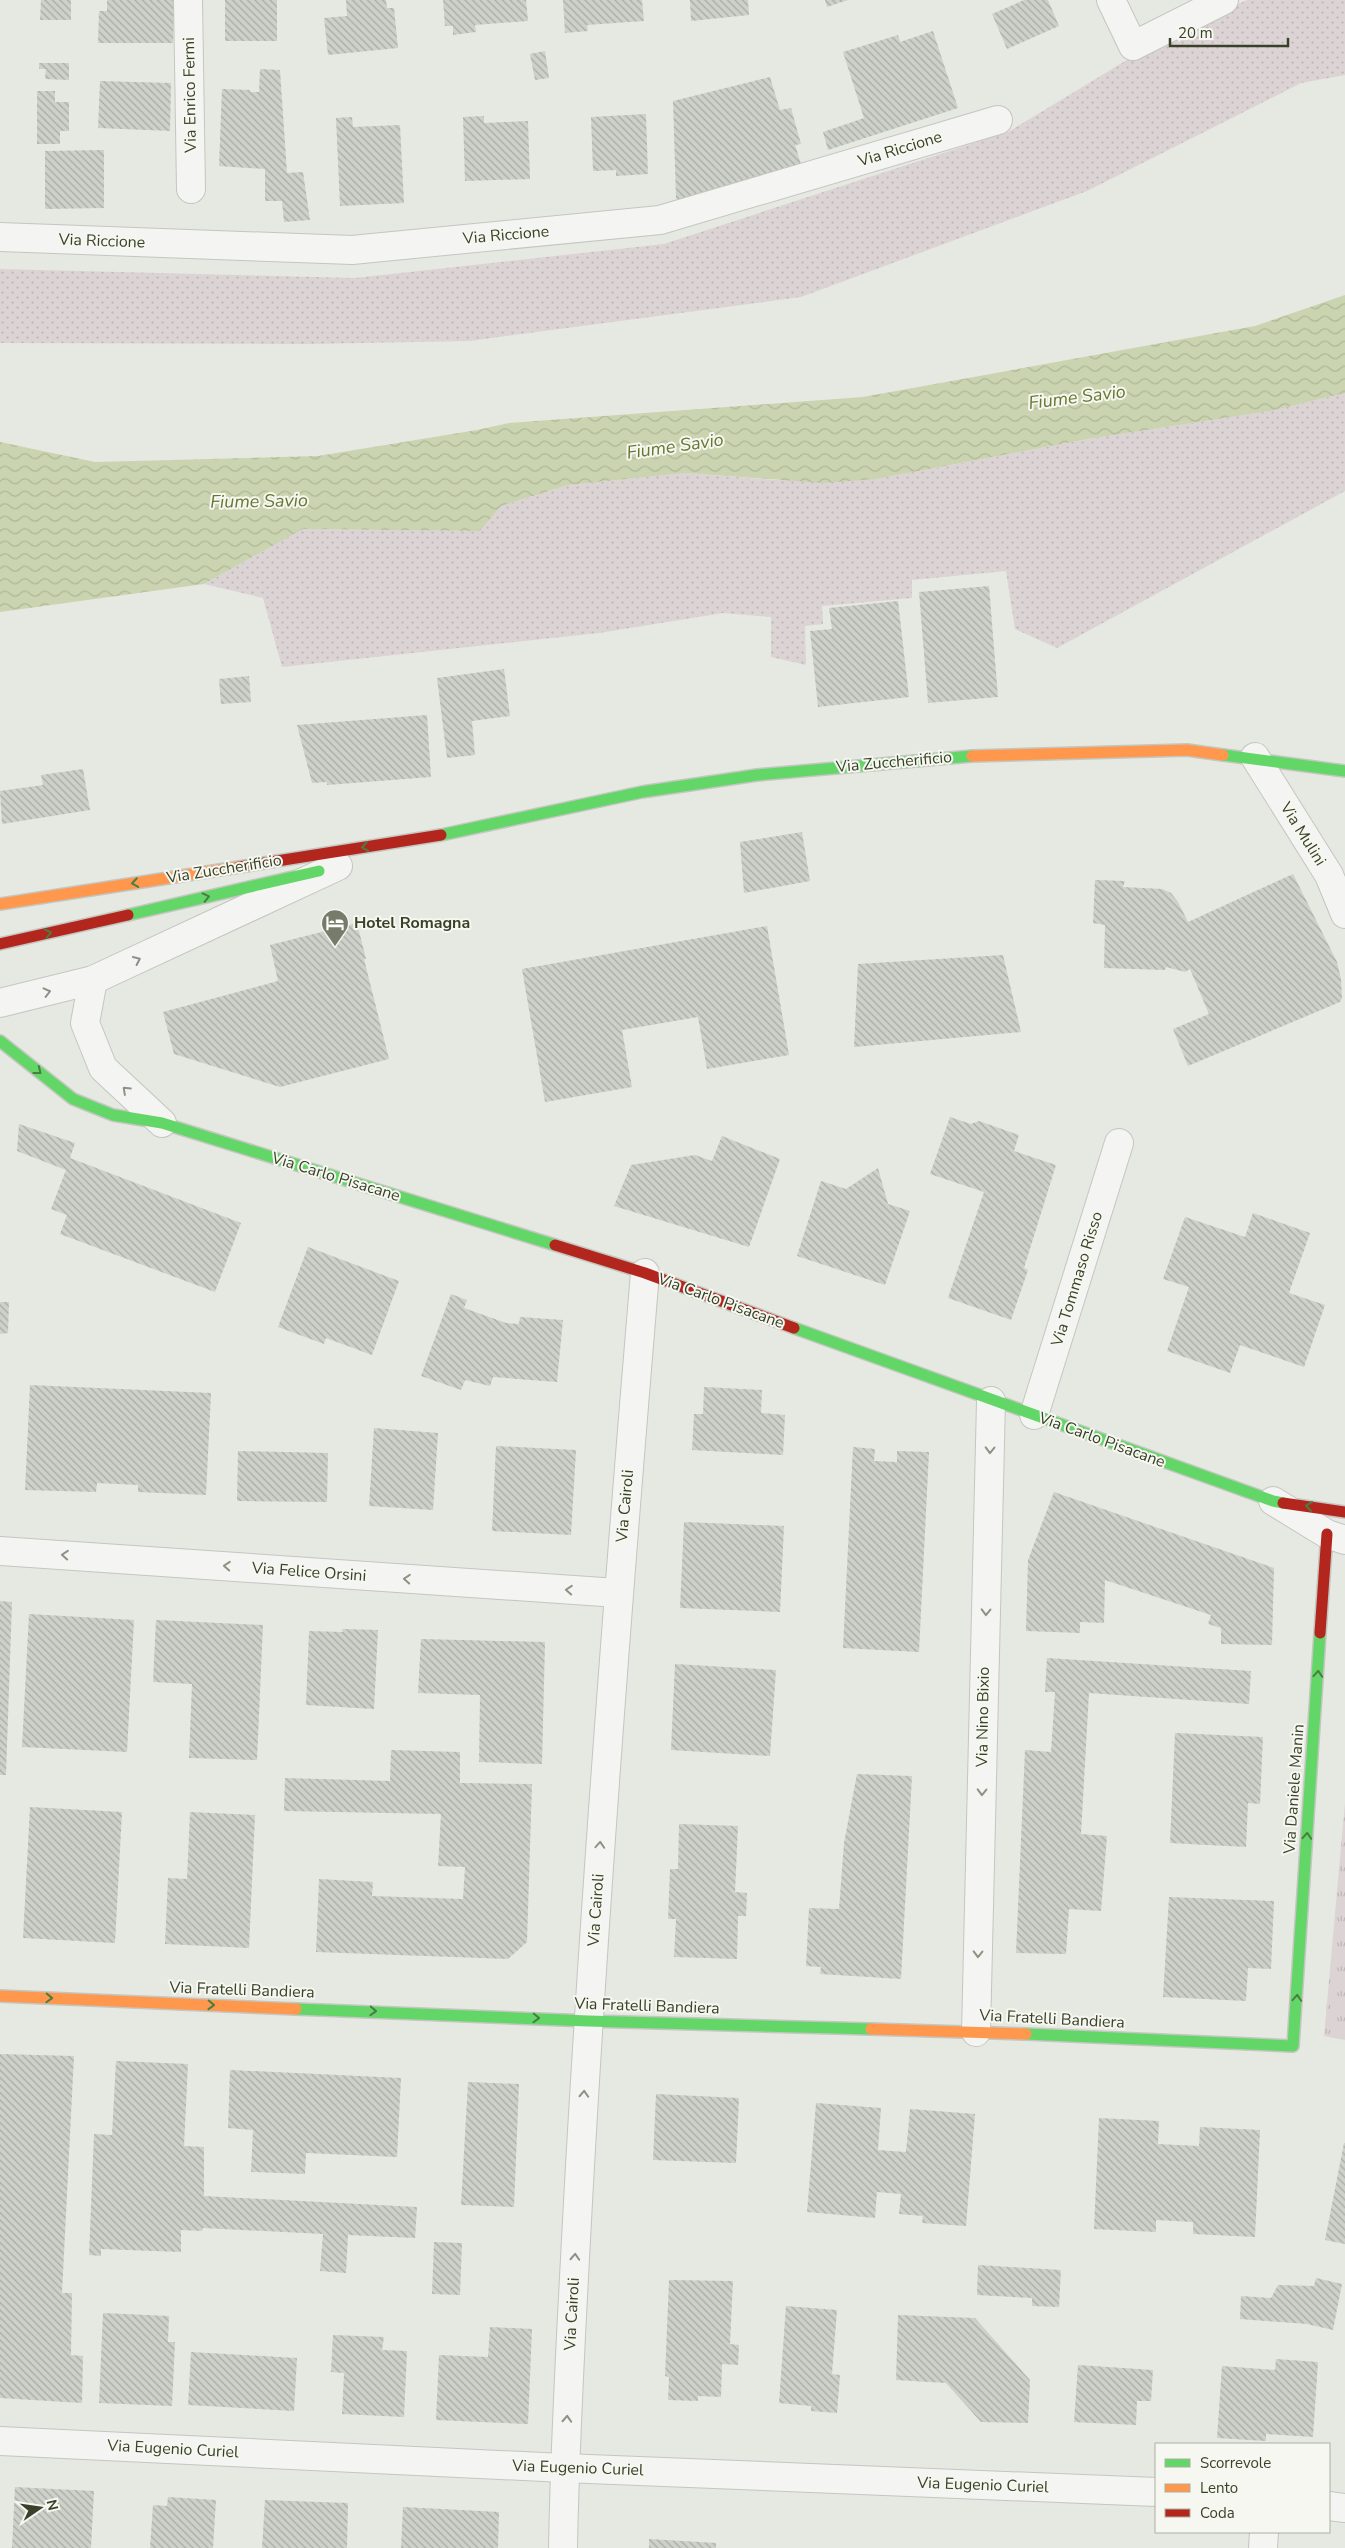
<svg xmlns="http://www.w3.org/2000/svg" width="1345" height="2548" font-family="'Nunito Sans',sans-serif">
<defs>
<pattern id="grass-dots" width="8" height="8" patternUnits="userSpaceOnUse" patternTransform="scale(1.25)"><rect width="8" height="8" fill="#dcd3d5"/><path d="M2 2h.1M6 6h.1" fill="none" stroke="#beb6b7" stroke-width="1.8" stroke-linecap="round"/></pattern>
<pattern id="park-tufts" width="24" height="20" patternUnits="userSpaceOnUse" patternTransform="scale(1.25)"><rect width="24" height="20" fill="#dcd3d5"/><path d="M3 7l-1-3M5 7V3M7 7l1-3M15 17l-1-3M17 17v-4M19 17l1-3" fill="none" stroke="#beb6b7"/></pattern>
<pattern id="water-waves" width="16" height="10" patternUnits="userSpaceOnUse" patternTransform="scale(1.25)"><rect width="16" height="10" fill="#cbd4b0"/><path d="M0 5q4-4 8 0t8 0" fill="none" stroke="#afb797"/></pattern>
<pattern id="building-back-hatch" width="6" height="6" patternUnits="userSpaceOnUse" patternTransform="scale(1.25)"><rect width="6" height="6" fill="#ced0ca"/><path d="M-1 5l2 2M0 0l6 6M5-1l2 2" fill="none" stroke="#a8aaa4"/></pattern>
</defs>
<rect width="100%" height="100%" fill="#e6e8e2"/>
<g fill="url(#grass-dots)">
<path d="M1247 0H1345V75L1301 83 1087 191 801 297 469 341 305 344 0 343V269L355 278 664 244 1008 132 1150 46Z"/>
<path d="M1345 393V491L1057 648 1015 629 1006 571 912 580V598L822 606 823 624 805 626 806 665 771 657V617L723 613 599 633 282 667 263 598 204 584 303 529 480 531 501 506 568 485 686 473 775 480 876 479 1088 439 1269 411Z"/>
</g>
<path fill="url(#park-tufts)" d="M1345 1803V2040L1324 2036Z"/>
<path fill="url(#water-waves)" d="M1345 295V393L1270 411 1088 439 876 479 823 483 686 473 568 485 501 506 480 531 303 529 204 584 0 612V442L95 462 318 456 477 430 509 423 863 397 1255 326Z"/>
<g fill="url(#building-back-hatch)">
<path d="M41 0H71V20H40Z"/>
<path d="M107 0H174L173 43H98L99 11H107Z"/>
<rect x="225" y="0" width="52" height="41"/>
<path d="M346 0H386L387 8H394L398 48 328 55 324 18 347 16Z"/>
<path d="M443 0H526L528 21 475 25 476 32 453 35V26H445Z"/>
<path d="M563 0H642L644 21 587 25 588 31 565 33Z"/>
<path d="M690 0H748L749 15 691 21Z"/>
<path d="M825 0H848L827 7Z"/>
<path d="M1024 0H1048L1059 26 1007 49 992 14Z"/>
<path d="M933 31 958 108 828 150 823 132 864 118 843 52 898 35 900 42Z"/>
<path d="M545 51 549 78 535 80 530 54Z"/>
<path d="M39 63H69V80L45 79 46 69H39Z"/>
<path d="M260 69 280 70 287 173 303 172 310 220 284 222 282 201H265V169L219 166 222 89 250 90V92H259Z"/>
<path d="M770 77 780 110 791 108 801 144 795 145 802 167 682 201 676 198 673 101Z"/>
<path d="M100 81 171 83 170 131 98 128Z"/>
<path d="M37 91H55V102H69V131H60V144H37Z"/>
<path d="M646 114 648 174 616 176V170L593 171 591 117Z"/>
<path d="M484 116V123L528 121 530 179 465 181 463 117Z"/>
<path d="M352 117 353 127 400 125 404 203 340 206 336 118Z"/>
<path d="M104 150V208L45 209V151Z"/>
<path d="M989 586 998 697 928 703 919 592Z"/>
<path d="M898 601 909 697 818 707 810 631 832 629 829 608Z"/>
<path d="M504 669 510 716 472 721 475 755 447 758 437 678Z"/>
<path d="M249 676 251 702 221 704 219 679Z"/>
<path d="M427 715 431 777 327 785V782L312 783 297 725Z"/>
<path d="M83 769 90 810 2 824 0 791 43 785 41 775Z"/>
<path d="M802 832 810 881 744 893 740 842Z"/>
<path d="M1293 874 1337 962 1341 979 1342 998 1340 1002 1188 1066 1173 1029 1209 1014 1190 969 1185 972 1166 967 1165 970 1104 968 1105 925 1093 923 1095 880 1125 881 1123 887 1162 889 1171 893 1178 902 1188 922Z"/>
<path d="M357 923 366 959H364L389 1059 280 1087 174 1054 163 1012 278 981 270 945Z"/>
<path d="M767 926 789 1055 707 1069 698 1017 622 1030 632 1087 545 1102 522 969Z"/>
<path d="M1003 955 1021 1032 854 1047 858 964Z"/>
<path d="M950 1117 971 1124 979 1121 1019 1135 1014 1151 1056 1165 1024 1268 1028 1270 1011 1320 948 1298 984 1192 930 1174Z"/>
<path d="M19 1124 75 1143 70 1158 241 1223 215 1292 60 1234 67 1215 51 1209 66 1170 17 1151Z"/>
<path d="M722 1136 780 1159 749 1247 614 1206 631 1165 695 1155 712 1161Z"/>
<path d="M878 1168 888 1204 910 1211 885 1285 797 1256 821 1181 846 1189Z"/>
<path d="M1253 1213 1310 1233 1289 1293 1325 1305 1304 1367 1240 1345 1230 1373 1167 1351 1189 1287 1163 1279 1185 1217 1245 1237Z"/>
<path d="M308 1247 399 1281 372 1355 326 1338 324 1344 278 1327Z"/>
<path d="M451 1294 467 1300 464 1308 506 1323 519 1324 520 1317 563 1320 557 1382 493 1377 490 1386 465 1380 461 1390 421 1376Z"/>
<path d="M0 1302H9L8 1333 0 1334Z"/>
<path d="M30 1385 211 1393 206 1495 138 1492V1485L97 1483 96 1492 25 1490Z"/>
<path d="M704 1387 762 1390 761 1413 785 1415 783 1455 692 1450 694 1414H703Z"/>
<path d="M374 1428 438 1433 433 1510 369 1506Z"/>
<path d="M496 1446 576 1450 571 1535 492 1531Z"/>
<path d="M853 1447 875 1449 874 1461 897 1462V1451L929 1452 919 1652 843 1648Z"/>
<path d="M238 1451 328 1453 327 1502 237 1501Z"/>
<path d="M1054 1492 1274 1568 1272 1645 1221 1644V1628L1208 1624 1211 1615 1105 1580 1104 1623 1080 1622V1633L1026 1631 1028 1560Z"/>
<path d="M684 1522 784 1526 780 1612 680 1608Z"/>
<path d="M0 1601 12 1602 6 1775H0Z"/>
<path d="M29 1614 134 1620 127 1752 22 1747Z"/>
<path d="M156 1620 263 1625 257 1760 189 1758 192 1684 153 1682Z"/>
<path d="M342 1629 378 1630 374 1709 306 1705 309 1631 343 1632Z"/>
<path d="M421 1639 545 1642 542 1764 479 1762 480 1695 418 1693Z"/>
<path d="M1047 1658 1251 1671 1249 1704 1089 1693 1081 1834 1107 1836 1101 1911 1069 1909 1066 1954 1016 1953 1025 1750 1051 1752 1055 1692H1045Z"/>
<path d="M675 1664 776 1670 770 1756 671 1750Z"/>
<path d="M1175 1733 1263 1737 1260 1804 1248 1803 1246 1847 1170 1843Z"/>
<path d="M391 1750 460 1752V1783L532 1784 527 1942 508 1959 316 1952 319 1879 373 1882 372 1896 463 1899 465 1867 438 1866 441 1814 284 1811 285 1778 390 1781Z"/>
<path d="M857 1774 912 1776 901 1979 820 1974 821 1967 806 1966 809 1908 839 1909 844 1843Z"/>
<path d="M30 1807 122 1812 115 1943 23 1938Z"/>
<path d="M190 1812 255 1815 249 1948 165 1944 168 1878 187 1879Z"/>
<path d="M679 1824 738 1826 735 1892 747 1893 746 1916H738L737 1959 674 1957 676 1919H668L670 1869H678Z"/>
<path d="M1169 1897 1274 1901 1271 1969 1248 1968 1246 2001 1163 1997Z"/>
<path d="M0 2054 74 2056 62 2293H72L71 2355 83 2356 82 2403 0 2398Z"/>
<path d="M116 2061 188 2064 184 2146 204 2147V2196L417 2207 415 2238 348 2235 346 2273 320 2271 323 2234 203 2228 202 2231 181 2230V2252L101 2249V2256L89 2255 94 2134 112 2135Z"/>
<path d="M230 2070 401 2078 397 2157 306 2153 305 2174 251 2172 253 2130 228 2128Z"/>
<path d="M468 2082 519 2084 514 2207 461 2205Z"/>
<path d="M656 2094 739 2098 736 2163 653 2160Z"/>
<path d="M816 2103 881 2108 878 2150 906 2152 910 2109 975 2114 966 2226 922 2223 923 2216 899 2214 901 2194 877 2192 875 2218 807 2212Z"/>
<path d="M1099 2118 1159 2121 1158 2144 1199 2146 1200 2127 1260 2130 1255 2237 1193 2234V2222L1156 2220V2232L1094 2229Z"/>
<path d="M1344 2143H1345V2244L1325 2240Z"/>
<path d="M434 2242 462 2243 460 2295 432 2294Z"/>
<path d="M978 2265 1061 2270 1059 2307 1032 2306V2298L977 2295Z"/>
<path d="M1316 2278 1342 2284 1333 2330 1307 2324 1240 2319 1241 2296 1271 2298 1278 2285 1314 2286Z"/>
<path d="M669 2280 733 2281 730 2344 739 2345 738 2365 722 2364 721 2397 698 2396V2401L668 2400 669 2377 665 2376Z"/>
<path d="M786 2306 837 2310 832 2374 840 2375 837 2413 811 2411V2406L779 2403Z"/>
<path d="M103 2313 169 2316 168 2342H175L172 2406 99 2403Z"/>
<path d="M898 2315 975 2318 1030 2380 1028 2423 981 2422 946 2383 896 2380Z"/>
<path d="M490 2327 532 2329 528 2424 436 2420 439 2355 488 2357Z"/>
<path d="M333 2335 384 2337 382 2350 407 2351 404 2417 342 2414 344 2373 331 2372Z"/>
<path d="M191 2352 297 2358 294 2411 188 2405Z"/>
<path d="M1276 2359 1318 2362 1313 2437 1266 2434V2441L1217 2438 1222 2366 1275 2370Z"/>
<path d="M1078 2365 1153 2370 1151 2401H1137L1136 2425 1074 2422Z"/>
<path d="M15 2487 94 2491 91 2548H12Z"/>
<path d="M168 2497 216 2500 213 2548H150L153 2505 167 2506Z"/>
<path d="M265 2500 348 2503 347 2548H262Z"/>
<path d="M403 2507 499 2512 498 2548H401Z"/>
<path d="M649 2539 716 2543V2548H649Z"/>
</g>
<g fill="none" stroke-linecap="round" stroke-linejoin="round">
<g stroke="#c4c6c0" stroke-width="30">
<g id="street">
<path d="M188 0 191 189"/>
<path d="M1111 0 1133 46 1224 0"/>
<path d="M0 237 352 250 660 220 998 120"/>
<path d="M1255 757 1329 875 1345 914"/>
<path d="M93 980 85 1023 103 1068 162 1123"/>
<path d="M0 1003 93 980 338 866"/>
<path d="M1034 1415 1119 1143"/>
<path d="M1273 1501 1327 1534 1345 1540"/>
<path d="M0 1551 618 1593"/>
<path d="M976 2032 991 1401"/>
<path d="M0 2441 564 2468 1156 2492"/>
<path d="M1329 2506 1345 2508"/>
<path d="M563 2548C565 2432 572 2317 578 2202 595 1891 619 1582 645 1273"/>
<path d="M1263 2548 1264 2532"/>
</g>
</g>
<g stroke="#c4c6c0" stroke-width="14">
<g id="fast">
<path d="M1223 755 1345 771"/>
<path d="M441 835 642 792 757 775 972 756"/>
<path d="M128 915 319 871"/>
<path d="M0 1041 73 1099 113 1115 162 1123 555 1245"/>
<path d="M794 1328 1273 1501 1283 1503"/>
<path d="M296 2009 588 2021 871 2029"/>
<path d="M1026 2034 1293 2046 1320 1633"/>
</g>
</g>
<g stroke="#c4c6c0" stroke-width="14">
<g id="slow">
<path d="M972 756 1187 750 1223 755"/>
<path d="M0 904 239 867"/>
<path d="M0 1996 296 2009"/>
<path d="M871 2029 1026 2034"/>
</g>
</g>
<g stroke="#c4c6c0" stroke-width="14">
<g id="jam">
<path d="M239 867 441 835"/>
<path d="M0 944 128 915"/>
<path d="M555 1245 645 1273 794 1328"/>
<path d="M1283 1503 1345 1512"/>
<path d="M1320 1633 1327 1534"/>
</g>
</g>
<use href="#street" stroke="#f4f4f2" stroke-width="28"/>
<use href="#fast" stroke="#63d668" stroke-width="11"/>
<use href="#slow" stroke="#ff974d" stroke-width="11"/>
<use href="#jam" stroke="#b3261e" stroke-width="11"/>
</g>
<defs><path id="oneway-chevron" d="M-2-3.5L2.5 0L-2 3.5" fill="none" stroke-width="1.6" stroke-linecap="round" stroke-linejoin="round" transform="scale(1.25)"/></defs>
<g stroke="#4a7d42">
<use href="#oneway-chevron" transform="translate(365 847) rotate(171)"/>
<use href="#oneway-chevron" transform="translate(135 883) rotate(171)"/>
<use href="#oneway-chevron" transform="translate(206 897) rotate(-13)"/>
<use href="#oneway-chevron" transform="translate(48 933) rotate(-13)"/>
<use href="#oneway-chevron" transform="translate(38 1071) rotate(38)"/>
<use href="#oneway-chevron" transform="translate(1309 1506) rotate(-172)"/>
<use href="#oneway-chevron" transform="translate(1318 1674) rotate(-86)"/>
<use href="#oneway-chevron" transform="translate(1307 1836) rotate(-86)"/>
<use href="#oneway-chevron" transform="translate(49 1998) rotate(2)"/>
<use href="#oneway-chevron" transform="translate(1297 1998) rotate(-86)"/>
<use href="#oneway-chevron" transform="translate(211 2005) rotate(2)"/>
<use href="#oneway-chevron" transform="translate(373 2011) rotate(2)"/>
<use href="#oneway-chevron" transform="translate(536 2018) rotate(2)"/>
</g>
<g stroke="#8d9283">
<use href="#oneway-chevron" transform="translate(137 960) rotate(-25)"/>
<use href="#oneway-chevron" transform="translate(47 992) rotate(-14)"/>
<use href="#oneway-chevron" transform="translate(126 1090) rotate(-137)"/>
<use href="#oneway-chevron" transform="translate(990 1450) rotate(91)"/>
<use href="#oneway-chevron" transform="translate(65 1555) rotate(-176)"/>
<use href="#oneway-chevron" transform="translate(227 1566) rotate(-176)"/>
<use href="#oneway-chevron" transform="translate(407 1579) rotate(-176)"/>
<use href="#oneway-chevron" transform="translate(569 1590) rotate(-176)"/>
<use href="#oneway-chevron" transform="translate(986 1612) rotate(91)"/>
<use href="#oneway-chevron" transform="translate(982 1792) rotate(91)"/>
<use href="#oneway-chevron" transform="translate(600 1845) rotate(-86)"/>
<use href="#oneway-chevron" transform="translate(978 1954) rotate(91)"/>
<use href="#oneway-chevron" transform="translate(584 2094) rotate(-87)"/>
<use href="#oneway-chevron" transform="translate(575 2257) rotate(-87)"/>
<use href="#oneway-chevron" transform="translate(567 2419) rotate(-87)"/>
</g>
<defs>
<g id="hotel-pin" transform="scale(1.4375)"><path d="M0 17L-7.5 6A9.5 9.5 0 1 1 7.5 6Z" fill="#767c69" stroke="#f5f7f0"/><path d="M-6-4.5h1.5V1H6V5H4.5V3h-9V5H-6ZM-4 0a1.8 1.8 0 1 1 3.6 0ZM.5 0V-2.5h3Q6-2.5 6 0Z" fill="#fff"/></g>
</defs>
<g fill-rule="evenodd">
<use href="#hotel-pin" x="335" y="923"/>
</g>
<g text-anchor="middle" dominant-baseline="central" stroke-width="4" stroke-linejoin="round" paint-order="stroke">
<g font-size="16" fill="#394228" stroke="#f5f7f0">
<text transform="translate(190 95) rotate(-91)">Via Enrico Fermi</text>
<text transform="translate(900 149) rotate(-17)">Via Riccione</text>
<text transform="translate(506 235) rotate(-5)">Via Riccione</text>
<text transform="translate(102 241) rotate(2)">Via Riccione</text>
<text transform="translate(894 762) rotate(-5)">Via Zuccherificio</text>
<text transform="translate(1303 834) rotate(58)">Via Mulini</text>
<text transform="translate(224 869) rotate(-9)">Via Zuccherificio</text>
<text transform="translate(336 1177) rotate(17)">Via Carlo Pisacane</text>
<text transform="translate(1077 1279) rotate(-73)">Via Tommaso Risso</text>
<text transform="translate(721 1301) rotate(20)">Via Carlo Pisacane</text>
<text transform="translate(1102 1440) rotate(20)">Via Carlo Pisacane</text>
<text transform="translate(625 1506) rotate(-85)">Via Cairoli</text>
<text transform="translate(309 1572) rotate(4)">Via Felice Orsini</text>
<text transform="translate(983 1717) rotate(-89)">Via Nino Bixio</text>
<text transform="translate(1294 1789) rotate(-86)">Via Daniele Manin</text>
<text transform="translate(596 1910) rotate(-86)">Via Cairoli</text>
<text transform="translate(242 1990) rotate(2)">Via Fratelli Bandiera</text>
<text transform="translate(647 2006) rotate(2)">Via Fratelli Bandiera</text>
<text transform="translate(1052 2019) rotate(3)">Via Fratelli Bandiera</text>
<text transform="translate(572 2314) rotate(-87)">Via Cairoli</text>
<text transform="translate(173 2449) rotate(3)">Via Eugenio Curiel</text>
<text transform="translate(578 2468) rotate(2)">Via Eugenio Curiel</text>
<text transform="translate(983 2485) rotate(2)">Via Eugenio Curiel</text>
</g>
<g font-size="16" font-weight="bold" fill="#394228" stroke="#f5f7f0" text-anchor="start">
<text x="354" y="923">Hotel Romagna</text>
</g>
<g font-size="18" font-style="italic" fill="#657830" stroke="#f5f7f0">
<text transform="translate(1077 397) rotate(-7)">Fiume Savio</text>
<text transform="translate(675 446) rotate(-8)">Fiume Savio</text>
<text transform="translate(259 501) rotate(-1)">Fiume Savio</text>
</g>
</g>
<rect x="1155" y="2443" width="175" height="90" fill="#f5f7f0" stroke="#aaafa0"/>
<rect x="1165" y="2459" width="25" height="8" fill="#63d668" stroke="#aaafa0"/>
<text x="1200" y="2468" font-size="15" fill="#394228">Scorrevole</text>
<rect x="1165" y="2484" width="25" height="8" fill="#ff974d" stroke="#aaafa0"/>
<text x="1200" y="2493" font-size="15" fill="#394228">Lento</text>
<rect x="1165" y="2509" width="25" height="8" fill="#b3261e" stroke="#aaafa0"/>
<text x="1200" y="2518" font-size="15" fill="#394228">Coda</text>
<g transform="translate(40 2508) rotate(77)" stroke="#f5f7f0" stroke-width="4" paint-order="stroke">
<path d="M0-4L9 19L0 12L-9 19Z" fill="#394228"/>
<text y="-8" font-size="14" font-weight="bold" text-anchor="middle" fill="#394228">N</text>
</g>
<path d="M1170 38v8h118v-8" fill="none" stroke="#394228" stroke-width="2.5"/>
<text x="1178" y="38" font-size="15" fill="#394228" stroke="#f5f7f0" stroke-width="4" paint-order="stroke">20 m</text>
</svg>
